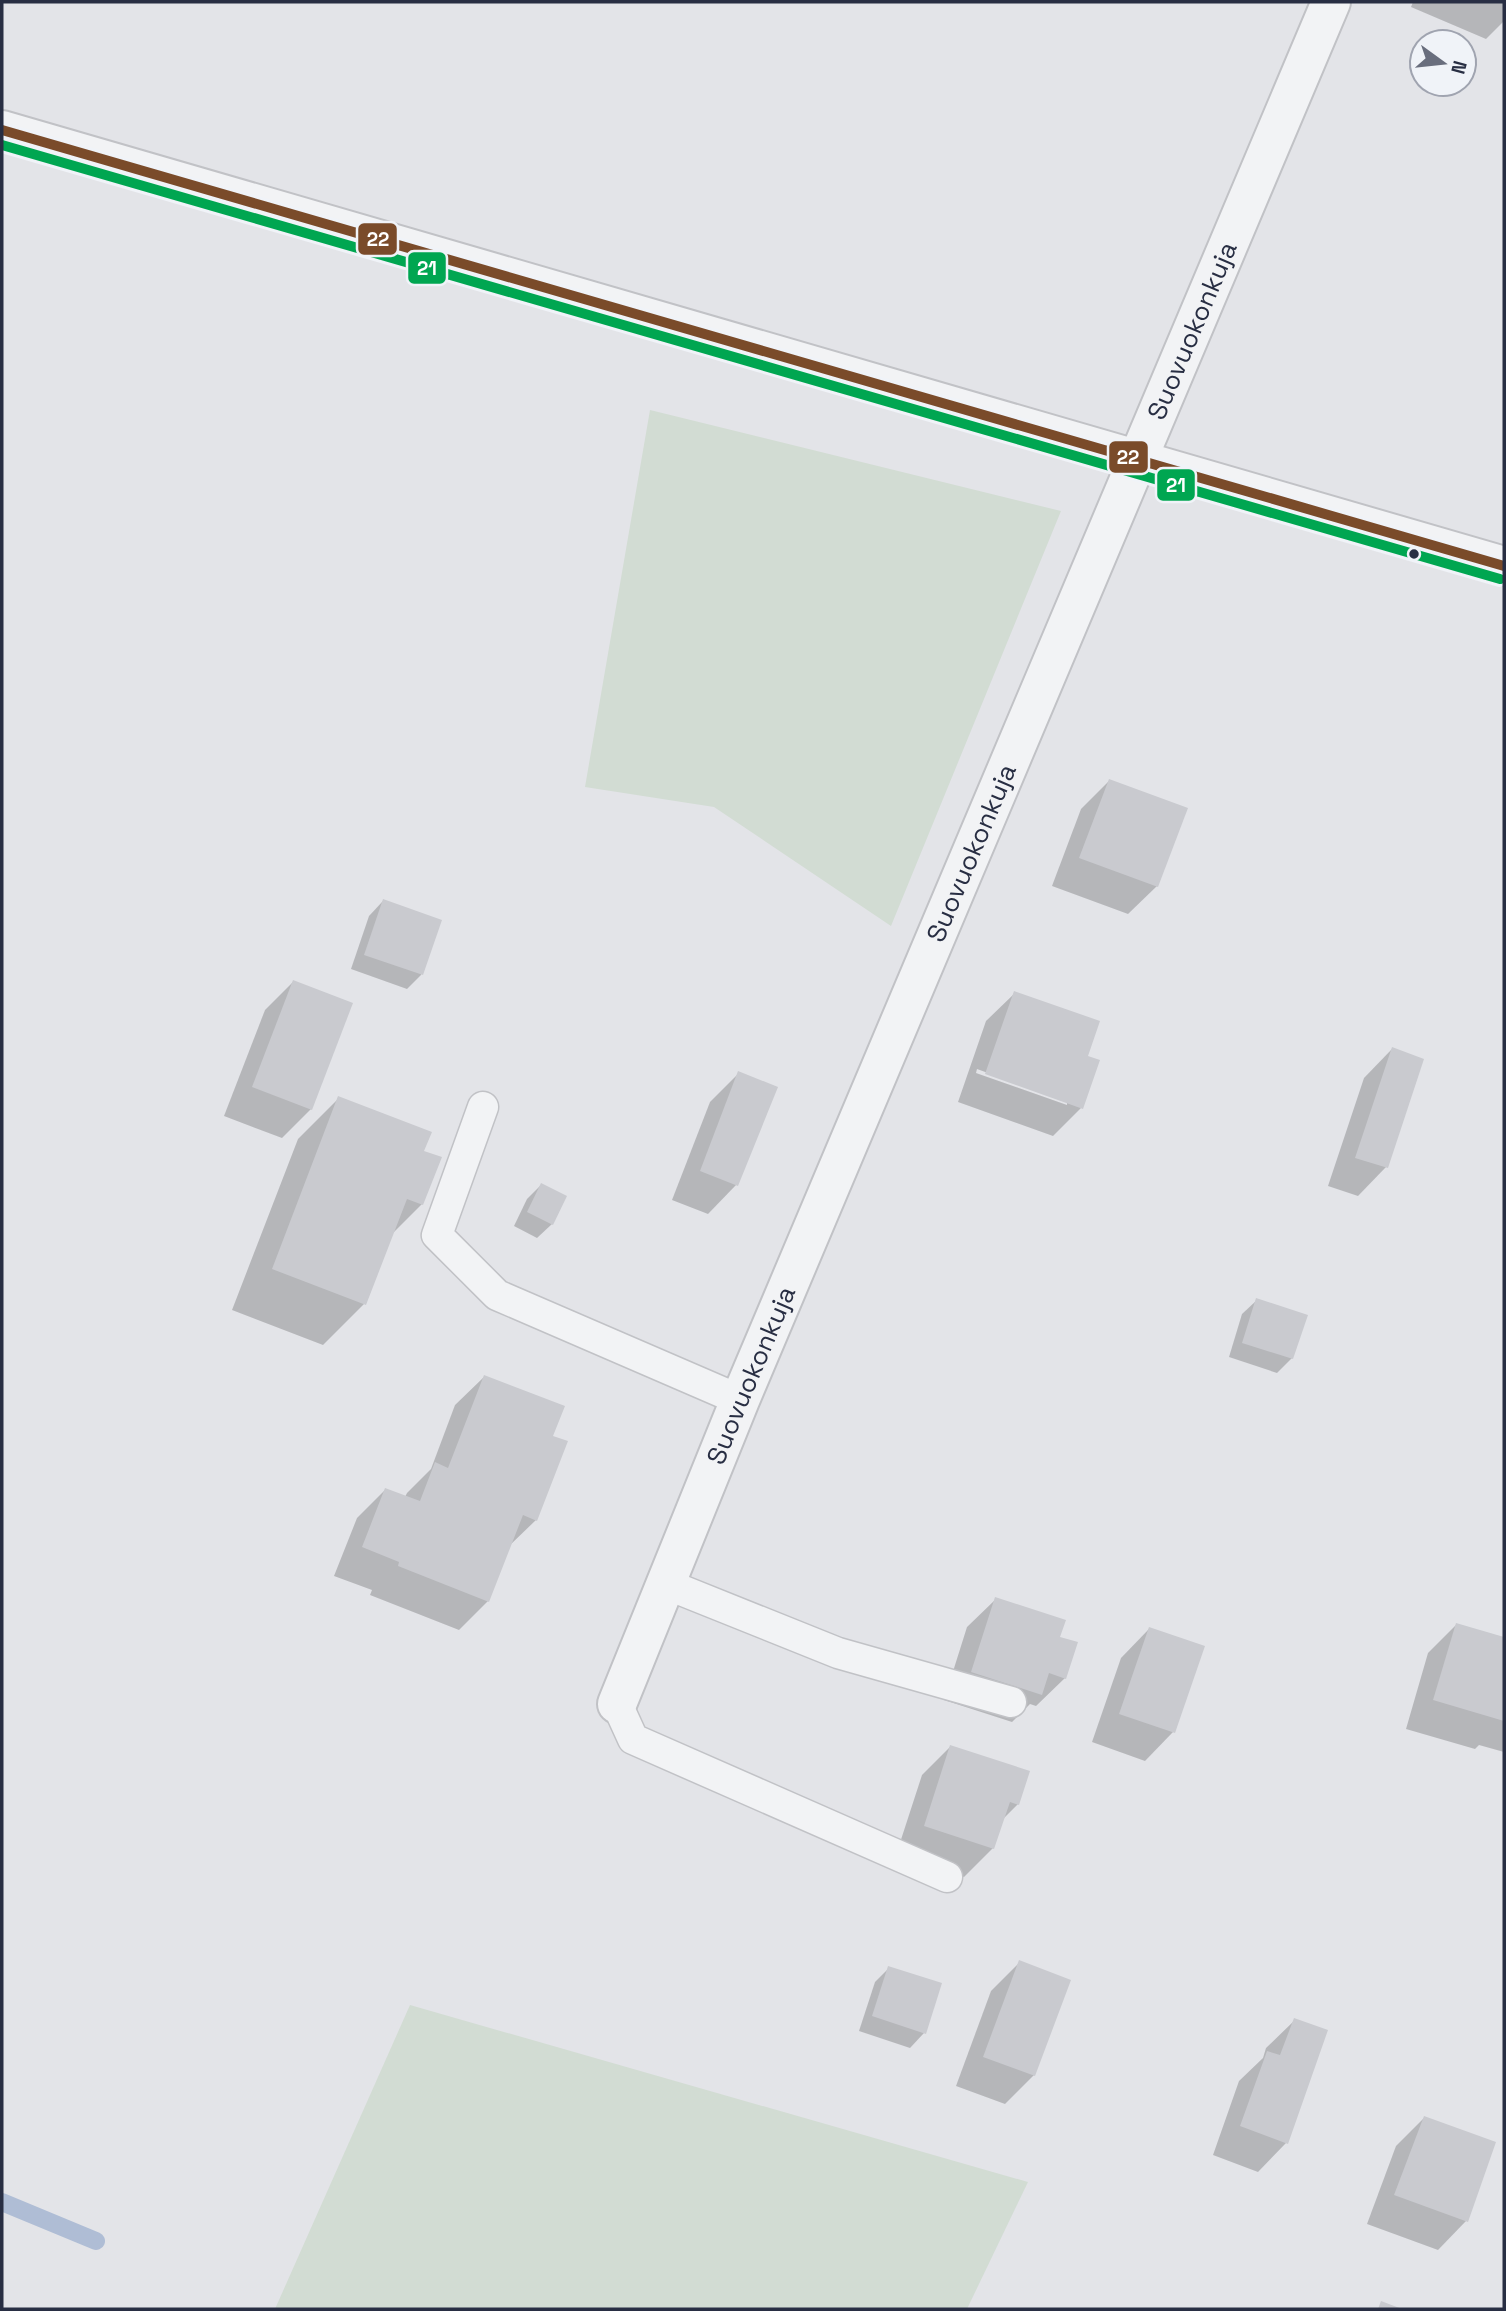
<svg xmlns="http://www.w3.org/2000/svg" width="1506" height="2311" font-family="'Space Grotesk',sans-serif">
<rect width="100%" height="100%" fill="#e3e4e8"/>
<g fill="#d2dcd3">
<path d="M650 410 1061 511 891 926 714 807 585 787Z"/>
<path d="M410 2005 1028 2182 967 2309H275Z"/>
</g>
<g fill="#0003" fill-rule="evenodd">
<path d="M1413 2H1504V21L1486 39 1411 7Z"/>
<path d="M1109 781 1157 886 1128 914 1052 886 1081 809Z"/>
<path d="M383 901 440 921 421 975 407 989 351 969 369 916Z"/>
<path d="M293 982 311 1109 282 1138 224 1116 265 1010Z"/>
<path d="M1015 993 1086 1057 1081 1108 1053 1136 958 1102 986 1021ZM977 1069 1067 1102V1105L976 1073Z"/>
<path d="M1392 1049 1386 1167 1358 1196 1328 1186 1364 1078Z"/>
<path d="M739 1073 736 1185 708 1214 672 1200 710 1102Z"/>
<path d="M339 1098 422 1152V1204L391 1235 364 1304 323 1345 232 1310 298 1139Z"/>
<path d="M541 1185 552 1224 537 1238 514 1226 527 1199Z"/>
<path d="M1257 1300 1292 1358 1277 1373 1229 1357 1242 1314Z"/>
<path d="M484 1377 551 1437 536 1520 508 1547 488 1601 459 1630 370 1595 372 1590 334 1576 357 1518 385 1490 405 1497 407 1493 431 1469 455 1405Z"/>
<path d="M996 1599 1058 1638 1065 1678 1036 1706 1030 1704 1012 1722 944 1700 967 1627Z"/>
<path d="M1456 1625 1504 1639V1752L1479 1745 1475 1749 1406 1729 1428 1653Z"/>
<path d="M1149 1629 1173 1732 1145 1761 1092 1742 1121 1658Z"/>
<path d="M950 1747 1018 1804 1003 1819 993 1848 964 1877 896 1855 922 1775Z"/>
<path d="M1020 1962 1034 2075 1005 2104 956 2086 991 1991Z"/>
<path d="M889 1968 924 2033 910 2048 859 2031 875 1982Z"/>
<path d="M1295 2020 1286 2143 1258 2172 1213 2155 1239 2081 1263 2058 1266 2048Z"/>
<path d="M1424 2118 1466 2221 1438 2250 1367 2224 1396 2146Z"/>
</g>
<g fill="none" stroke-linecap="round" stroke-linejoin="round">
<path stroke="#afbdd5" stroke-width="18" d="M2 2202 96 2241"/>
</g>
<g fill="#c9cacf">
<path d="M1109 779 1188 808 1158 887 1079 858Z"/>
<path d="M383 899 442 920 423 975 364 955Z"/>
<path d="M293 980 353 1003 312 1110 252 1087Z"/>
<path d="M1014 991 1100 1021 1088 1056 1100 1060 1083 1109 985 1074Z"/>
<path d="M1392 1047 1424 1059 1388 1168 1355 1158Z"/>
<path d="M738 1071 778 1087 738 1186 700 1171Z"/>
<path d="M338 1096 432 1132 424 1151 442 1157 423 1205 407 1199 366 1305 272 1269Z"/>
<path d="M541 1183 567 1196 553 1225 527 1212Z"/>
<path d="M1256 1298 1308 1315 1293 1359 1242 1343Z"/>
<path d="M484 1375 565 1406 553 1436 568 1441 537 1521 523 1515 489 1602 398 1566 399 1562 362 1547 385 1488 420 1501 435 1462 448 1468Z"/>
<path d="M995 1597 1066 1620 1060 1637 1078 1642 1066 1679 1049 1673 1042 1695 971 1672Z"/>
<path d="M1456 1623 1504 1637V1721L1433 1700Z"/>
<path d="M1149 1627 1205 1646 1175 1733 1119 1714Z"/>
<path d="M950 1745 1030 1771 1019 1805 1010 1802 994 1849 924 1826Z"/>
<path d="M1019 1960 1071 1980 1035 2076 983 2057Z"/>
<path d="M888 1966 942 1983 926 2034 872 2016Z"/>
<path d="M1294 2018 1328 2030 1288 2144 1240 2126 1267 2051 1280 2055Z"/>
<path d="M1424 2116 1496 2142 1468 2222 1394 2195Z"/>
<path d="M1381 2301 1402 2309H1378Z"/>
</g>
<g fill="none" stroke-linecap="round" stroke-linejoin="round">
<g stroke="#c1c2c6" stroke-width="33">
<g id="lane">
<path d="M483 1107 437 1235 497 1295 740 1400"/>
<path d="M666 1584 838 1653 1011 1702"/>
<path d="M617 1704 633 1739 947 1877"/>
</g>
</g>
<g stroke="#c1c2c6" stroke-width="42">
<g id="street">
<path d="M2 130 1504 566"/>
<path id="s1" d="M617 1704 740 1400 1331 2"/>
</g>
</g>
<use href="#lane" stroke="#f2f3f5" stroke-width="30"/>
<use href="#street" stroke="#f2f3f5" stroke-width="38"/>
<g stroke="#f0f3f8" stroke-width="16">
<path id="bus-1" d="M2 130 1504 566"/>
</g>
<g stroke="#f0f3f8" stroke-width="16">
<path id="bus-2" d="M2 145 1500 579"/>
</g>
<use href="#bus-1" stroke="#7a4b2a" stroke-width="10"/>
<use href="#bus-2" stroke="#00a651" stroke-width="10"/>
</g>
<circle fill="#282e43" stroke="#f0f3f8" stroke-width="2.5" cx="1414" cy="554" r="6"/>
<g text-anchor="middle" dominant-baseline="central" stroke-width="5" stroke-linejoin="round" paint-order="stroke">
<g font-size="26" fill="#282e43" stroke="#f0f3f8">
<text stroke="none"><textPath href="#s1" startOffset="1489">Suovuokonkuja</textPath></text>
<text stroke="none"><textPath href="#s1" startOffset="922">Suovuokonkuja</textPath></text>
<text stroke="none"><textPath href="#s1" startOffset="355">Suovuokonkuja</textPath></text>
</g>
</g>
<g stroke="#f0f3f8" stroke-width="2.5">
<rect x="357" y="222" width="41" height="34" rx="7" fill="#7a4b2a"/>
<rect x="407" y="251" width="40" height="34" rx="7" fill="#00a651"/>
<rect x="1108" y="440" width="41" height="34" rx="7" fill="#7a4b2a"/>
<rect x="1156" y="468" width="40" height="34" rx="7" fill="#00a651"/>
</g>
<g font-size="19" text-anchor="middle" font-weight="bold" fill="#fff">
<text x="378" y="246">22</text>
<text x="427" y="275">21</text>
<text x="1128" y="464">22</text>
<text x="1176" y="492">21</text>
</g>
<rect width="1506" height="2311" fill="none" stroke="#282e43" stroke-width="7"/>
<g transform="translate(1443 63) rotate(105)"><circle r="33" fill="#f0f3f8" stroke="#a0a4b0" stroke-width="2"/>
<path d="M0-5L12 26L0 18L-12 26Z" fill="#696e7d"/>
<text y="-10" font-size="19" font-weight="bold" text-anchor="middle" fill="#282e43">N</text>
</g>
</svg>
